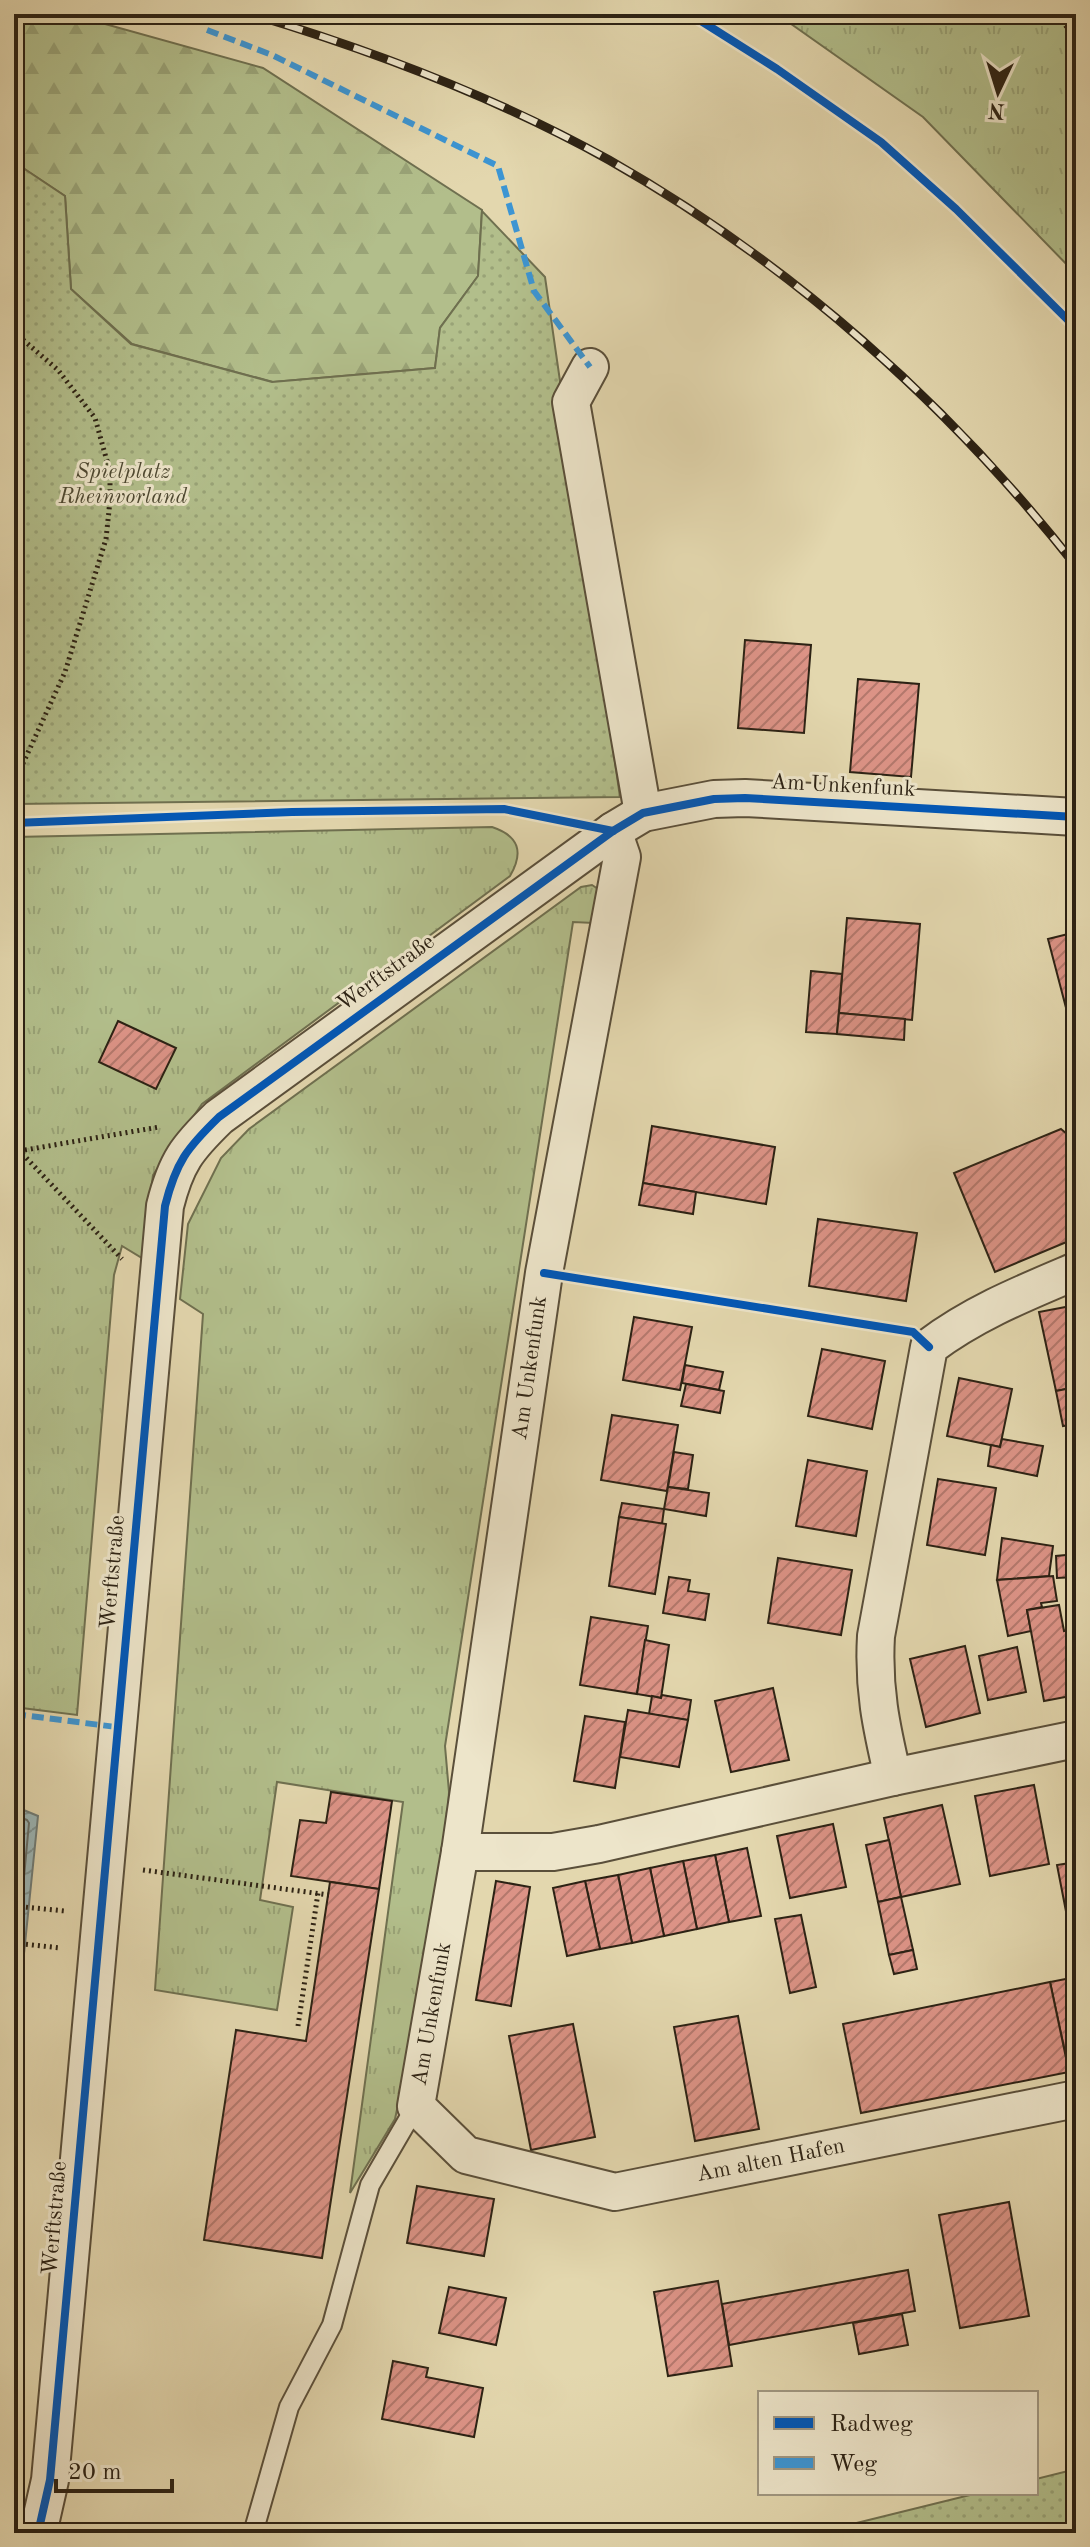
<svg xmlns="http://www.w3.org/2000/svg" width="1090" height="2547" font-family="'Old Standard TT',serif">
<defs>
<pattern id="grass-tufts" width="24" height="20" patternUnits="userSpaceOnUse" patternTransform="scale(2)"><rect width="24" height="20" fill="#b2be8b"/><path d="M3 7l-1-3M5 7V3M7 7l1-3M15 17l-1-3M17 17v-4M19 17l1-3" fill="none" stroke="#99a377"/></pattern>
<pattern id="forest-firs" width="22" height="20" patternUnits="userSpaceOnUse" patternTransform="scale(2)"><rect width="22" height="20" fill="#b2be8b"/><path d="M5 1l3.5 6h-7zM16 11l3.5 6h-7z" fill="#99a377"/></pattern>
<pattern id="park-dots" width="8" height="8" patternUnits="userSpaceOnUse" patternTransform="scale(2)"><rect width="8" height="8" fill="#b2be8b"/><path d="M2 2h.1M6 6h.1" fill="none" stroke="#99a377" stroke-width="1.8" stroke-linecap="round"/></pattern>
<pattern id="water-waves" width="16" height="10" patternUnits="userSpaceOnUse" patternTransform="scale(2)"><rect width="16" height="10" fill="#9bb6b7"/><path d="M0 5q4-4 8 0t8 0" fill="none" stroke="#7f9494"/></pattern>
<pattern id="building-hatch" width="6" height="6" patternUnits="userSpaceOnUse" patternTransform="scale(2)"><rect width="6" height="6" fill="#dc9386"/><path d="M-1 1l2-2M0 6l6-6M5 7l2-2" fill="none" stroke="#b3786c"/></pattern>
</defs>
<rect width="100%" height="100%" fill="#e3d7ae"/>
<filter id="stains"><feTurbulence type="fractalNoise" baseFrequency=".0025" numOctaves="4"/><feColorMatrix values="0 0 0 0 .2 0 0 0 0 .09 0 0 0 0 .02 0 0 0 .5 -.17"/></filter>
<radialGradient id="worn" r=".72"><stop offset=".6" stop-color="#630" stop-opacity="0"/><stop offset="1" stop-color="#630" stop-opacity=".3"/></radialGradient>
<g fill="url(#grass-tufts)" stroke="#6f7050" stroke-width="2">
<path d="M777 14H1070L1076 35V274L923 117Z"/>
<path d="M492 827C519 836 524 852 510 876L202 1104 153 1175 142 1258 122 1246 114 1275 77 1715 14 1707V837Z"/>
<path d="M592 885 601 891 594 923 573 922 445 1746 449 1792 448 1809 420 2003 395 2119 350 2193 403 1802 277 1782 260 1900 293 1907 277 2010 155 1990 203 1314 180 1299 188 1224 221 1158 249 1129 581 887Z"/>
</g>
<path fill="url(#forest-firs)" stroke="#6f7050" stroke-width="2" d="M14 14H60L80 17 263 68 482 210 478 276 440 328 435 368 273 382 132 344 71 289 65 196 14 162Z"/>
<g fill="url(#park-dots)" stroke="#6f7050" stroke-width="2">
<path d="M14 162 65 196 71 289 131 344 272 382 435 368 440 328 478 276 482 211 545 277 620 797 14 804Z"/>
<path d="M1076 2469V2533H816L978 2493H1036V2479Z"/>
</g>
<path fill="url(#water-waves)" stroke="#6f7b76" stroke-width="2" d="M14 1806 38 1816 14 2052Z"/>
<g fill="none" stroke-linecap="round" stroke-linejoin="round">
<path stroke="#646c66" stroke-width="2" d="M14 1815 27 1820 29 1823 14 1985"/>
</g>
<g fill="url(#building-hatch)" stroke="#2c2214" stroke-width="2">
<path d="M745 640 811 645 804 733 738 728Z"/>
<path d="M858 679 919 684 911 777 850 772Z"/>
<path d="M847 918 920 924 912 1020 839 1013Z"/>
<path d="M1076 932V1046L1048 939Z"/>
<path d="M811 971 842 974 837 1034 806 1032Z"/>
<path d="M839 1013 905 1019 904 1040 837 1034Z"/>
<path d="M118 1021 176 1048 156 1089 99 1062Z"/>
<path d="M652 1126 775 1147 766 1204 643 1183Z"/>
<path d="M1061 1129 1074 1140 1076 1139V1238L995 1272 954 1173Z"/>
<path d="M643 1183 696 1192 693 1214 639 1205Z"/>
<path d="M818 1219 917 1233 906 1301 809 1286Z"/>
<path d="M1076 1305V1387L1056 1391 1039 1312Z"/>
<path d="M634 1317 692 1327 680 1390 623 1380Z"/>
<path d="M822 1349 885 1361 872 1429 808 1416Z"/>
<path d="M685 1365 723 1372 719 1390 682 1383Z"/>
<path d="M959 1378 1012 1389 1000 1447 947 1436Z"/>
<path d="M686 1384 724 1391 720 1413 681 1406Z"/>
<path d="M1076 1387V1424L1063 1426 1056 1391Z"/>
<path d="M612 1415 678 1425 667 1491 601 1480Z"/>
<path d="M1002 1439 1043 1446 1037 1476 988 1466 991 1445 1000 1447Z"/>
<path d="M674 1452 693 1455 688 1489 668 1487Z"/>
<path d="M808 1460 867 1471 856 1536 796 1526Z"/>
<path d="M938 1479 996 1488 985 1555 927 1545Z"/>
<path d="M668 1487 709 1493 706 1516 664 1509Z"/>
<path d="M622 1503 664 1509 662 1524 619 1517Z"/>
<path d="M619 1517 666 1524 655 1594 609 1586Z"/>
<path d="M1002 1538 1053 1546 1049 1576 997 1580Z"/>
<path d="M1076 1554V1577L1057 1578 1056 1556Z"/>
<path d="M778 1558 852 1570 841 1635 768 1623Z"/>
<path d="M1053 1576 1057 1601 1041 1603 1042 1607 1027 1610 1031 1631 1008 1636 997 1580Z"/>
<path d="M669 1577 690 1580 688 1591 709 1594 705 1620 663 1613Z"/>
<path d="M1059 1605 1064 1631 1076 1629V1695L1044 1701 1027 1610Z"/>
<path d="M591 1617 648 1626 637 1694 580 1685Z"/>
<path d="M645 1640 669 1645 661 1698 637 1694Z"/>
<path d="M965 1646 980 1713 926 1727 910 1659Z"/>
<path d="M1017 1647 1026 1692 988 1700 979 1656Z"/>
<path d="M773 1688 789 1760 731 1772 715 1701Z"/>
<path d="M662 1695 691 1700 688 1720 649 1714 652 1696 661 1698Z"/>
<path d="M628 1710 688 1720 679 1767 620 1757Z"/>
<path d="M585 1716 625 1722 615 1788 574 1781Z"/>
<path d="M1034 1785 1049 1864 990 1876 975 1796Z"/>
<path d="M331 1792 392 1801 379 1889 291 1876 300 1820 326 1823Z"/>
<path d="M942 1805 960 1884 901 1897 884 1818Z"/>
<path d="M833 1824 846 1887 790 1898 777 1836Z"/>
<path d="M889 1840 901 1897 878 1902 866 1845Z"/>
<path d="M747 1848 761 1916 729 1922 715 1855Z"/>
<path d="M715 1855 729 1922 697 1929 683 1861Z"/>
<path d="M683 1861 697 1929 664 1936 650 1868Z"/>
<path d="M1076 1862V1936L1071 1937 1057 1865Z"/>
<path d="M650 1868 664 1936 632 1943 618 1875Z"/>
<path d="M618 1875 632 1943 600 1949 585 1881Z"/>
<path d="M496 1881 530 1887 511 2006 476 2000Z"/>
<path d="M585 1881 600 1949 567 1956 553 1888Z"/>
<path d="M330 1882 379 1889 322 2258 204 2240 236 2030 306 2041Z"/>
<path d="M901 1897 913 1950 889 1955 878 1902Z"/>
<path d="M801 1915 816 1987 790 1993 775 1919Z"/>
<path d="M913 1950 917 1969 894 1974 889 1955Z"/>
<path d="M1076 1977V2070L1069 2071 1050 1982Z"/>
<path d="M1050 1982 1069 2072 861 2113 843 2024Z"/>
<path d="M738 2016 759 2129 695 2141 674 2027Z"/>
<path d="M573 2024 595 2137 531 2150 509 2036Z"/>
<path d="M417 2186 494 2199 484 2256 407 2243Z"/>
<path d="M1009 2202 1029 2316 960 2328 939 2215Z"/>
<path d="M908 2270 915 2311 729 2345 722 2304Z"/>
<path d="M718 2281 732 2366 668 2376 654 2292Z"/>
<path d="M449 2287 506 2298 496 2345 439 2333Z"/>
<path d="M902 2314 908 2345 859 2354 853 2323Z"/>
<path d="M393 2361 428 2368 426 2377 483 2388 474 2437 382 2419Z"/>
</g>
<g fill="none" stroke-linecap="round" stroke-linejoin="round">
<g stroke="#5a4f3a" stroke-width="22">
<path id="service" d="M253 2533 289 2407 332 2325 370 2185 416 2106"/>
</g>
<g stroke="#5a4f3a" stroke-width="40">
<g id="minor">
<path d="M590 367 571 402 643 813"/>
<path id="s1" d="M613 831 622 857 544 1273 460 1852 416 2106 466 2155 615 2192 1076 2099"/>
<path d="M893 1777C881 1726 873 1688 876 1636L929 1347C974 1313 1024 1293 1076 1271"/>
<path d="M460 1852H553L599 1844 893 1777 1076 1739"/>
<path d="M38 2533 50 2480 165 1206C176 1162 187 1148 219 1117L613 831 643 813 714 799 745 798 1076 817"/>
</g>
</g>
<g stroke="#2c2214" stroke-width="5" stroke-dasharray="2 4" stroke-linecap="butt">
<path d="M1063 14 1076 64"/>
<path d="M14 332 58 370 95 418 110 472V501L106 539 65 672 14 783"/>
<path d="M14 1145 122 1259"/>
<path d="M19 1151 159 1127"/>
<path d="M143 1870 329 1895"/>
<path d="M14 1906 65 1911"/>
<path d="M14 1943 61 1948"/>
<path d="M298 2026 318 1893"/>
</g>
<use href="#service" stroke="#ede5ca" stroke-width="18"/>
<use href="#minor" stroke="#ede5ca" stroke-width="36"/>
<g stroke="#2c2214" stroke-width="9">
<path id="rail" d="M251 14C374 51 496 97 609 160 790 263 948 403 1076 566"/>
</g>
<use href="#rail" stroke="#ede5ca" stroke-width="6" stroke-dasharray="18" stroke-linecap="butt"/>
<g stroke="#3c95d3" stroke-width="6" stroke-dasharray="12 6" stroke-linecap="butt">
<path d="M207 30 272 55 498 166 534 291 590 367"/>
<path d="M14 1714 116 1727"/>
</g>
<g stroke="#ede5ca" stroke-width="13">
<g id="cycleway">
<path d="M690 14 777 69 881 142 956 209 1076 328"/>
<path d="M14 823 292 812 504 809 613 831"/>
<path d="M544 1273 913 1332 929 1347"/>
<path d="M38 2533 50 2480 165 1206C176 1162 187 1148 219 1117L613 831 643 813 714 799 745 798 1076 817"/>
</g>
</g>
<use href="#cycleway" stroke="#0057b8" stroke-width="8"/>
</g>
<g text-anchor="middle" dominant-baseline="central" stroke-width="6" stroke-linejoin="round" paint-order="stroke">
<g font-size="22" font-style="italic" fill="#4e4932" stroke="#ede5ca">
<text x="123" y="472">Spielplatz<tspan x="123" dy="25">Rheinvorland</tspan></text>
</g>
<g font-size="22" fill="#2c2214" stroke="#ede5ca">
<text transform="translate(843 786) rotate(3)">Am Unkenfunk</text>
<text transform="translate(386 973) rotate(-36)">Werftstraße</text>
<text transform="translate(530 1368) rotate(-82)">Am Unkenfunk</text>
<text transform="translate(113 1572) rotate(-85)">Werftstraße</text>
<text transform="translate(432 2014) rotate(-80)">Am Unkenfunk</text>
<text stroke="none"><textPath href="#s1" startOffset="1676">Am alten Hafen</textPath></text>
<text transform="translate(55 2218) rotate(-85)">Werftstraße</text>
</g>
</g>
<rect width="1090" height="2547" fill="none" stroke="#e3d7ae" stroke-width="48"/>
<rect x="16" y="16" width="1058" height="2515" fill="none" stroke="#2c2214" stroke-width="4"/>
<rect x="24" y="24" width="1042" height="2499" fill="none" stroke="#2c2214" stroke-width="2"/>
<rect x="758" y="2391" width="280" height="104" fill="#ede5ca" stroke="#a09781" stroke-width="2"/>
<rect x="774" y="2417" width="40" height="12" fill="#0057b8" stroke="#a09781" stroke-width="2"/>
<text x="830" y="2431" font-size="24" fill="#2c2214">Radweg</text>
<rect x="774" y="2457" width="40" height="12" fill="#3c95d3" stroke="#a09781" stroke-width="2"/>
<text x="830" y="2471" font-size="24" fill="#2c2214">Weg</text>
<g transform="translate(998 92) rotate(184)" stroke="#ede5ca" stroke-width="6" paint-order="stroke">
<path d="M0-6L14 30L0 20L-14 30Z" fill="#2c2214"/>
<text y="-12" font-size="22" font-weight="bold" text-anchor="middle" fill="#2c2214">N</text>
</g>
<path d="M56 2479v12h116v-12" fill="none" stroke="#2c2214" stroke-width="4"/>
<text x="68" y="2479" font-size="24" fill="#2c2214" stroke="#ede5ca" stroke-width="6" paint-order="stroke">20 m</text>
<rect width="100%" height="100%" filter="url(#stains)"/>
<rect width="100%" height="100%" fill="url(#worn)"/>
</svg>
